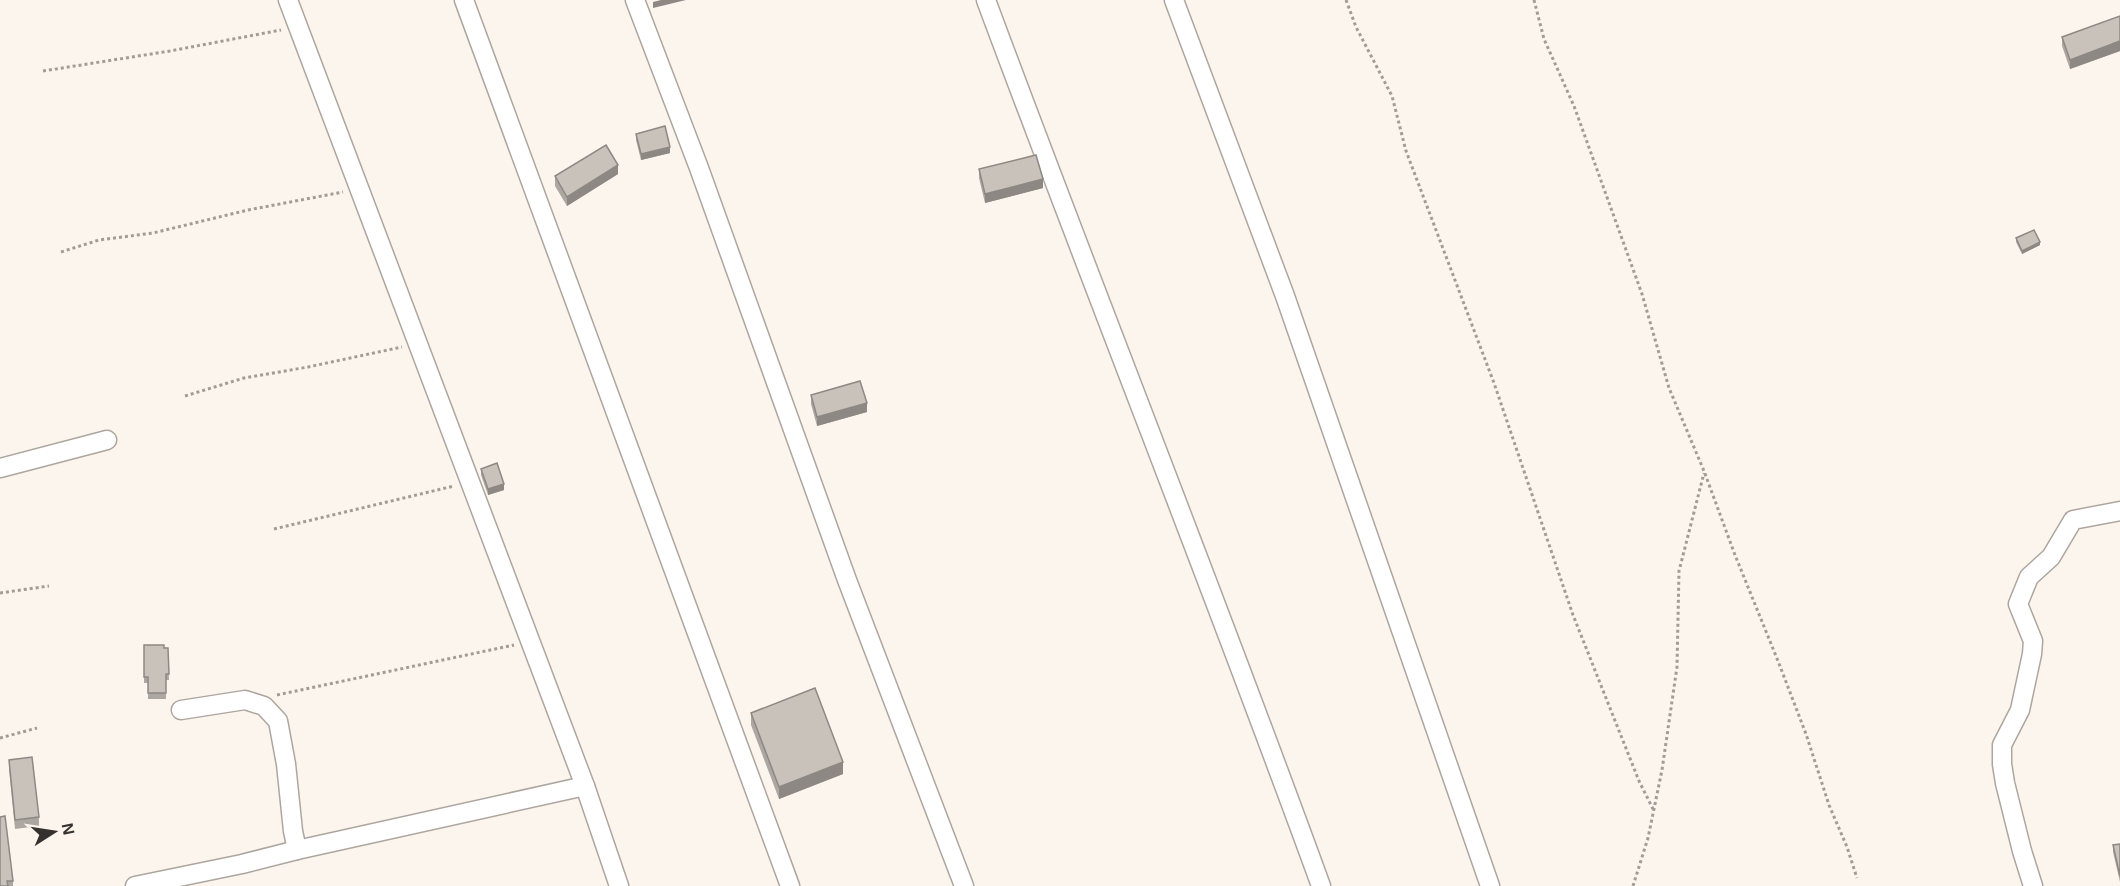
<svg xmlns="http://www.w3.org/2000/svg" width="2120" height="886" font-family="Arial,sans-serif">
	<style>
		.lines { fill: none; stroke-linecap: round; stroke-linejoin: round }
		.street-casing { stroke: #ada69f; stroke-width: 21 }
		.path { stroke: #a29c97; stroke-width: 3; stroke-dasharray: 3 3; stroke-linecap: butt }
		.street { stroke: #fff; stroke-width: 18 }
		.wall { fill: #ada7a1 }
		.shaded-wall { fill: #8d8883 }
		.building { fill: #c9c2bb; stroke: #8d8883; stroke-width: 1.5 }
	</style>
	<rect width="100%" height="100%" fill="#fcf5ed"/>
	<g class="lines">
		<g class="street-casing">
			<g id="street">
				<path d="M288,0L585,786L619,886"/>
				<path d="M464,0L790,886"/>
				<path d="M635,0L699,168L847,580L964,886"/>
				<path d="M986,0C1096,296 1213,589 1321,886"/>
				<path d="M1174,0L1285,296L1490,886"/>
				<path d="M0,468L107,440"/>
				<path d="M297,850L585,786"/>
				<path d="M135,886L242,864L297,850L293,831L286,764L278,721L264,706L245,700L181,710"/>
				<path d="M2033,886L2022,851L2005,783L2002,764V745L2020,710L2032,654L2033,641L2018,604L2029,577L2051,557L2073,520L2120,511"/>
			</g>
		</g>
		<g class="path">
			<path d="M1346,0L1356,27L1392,96L1406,151L1494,383L1573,615L1639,781L1654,811"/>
			<path d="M1534,0L1544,39L1574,106L1642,294L1669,388L1704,471L1735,555L1778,661L1806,734L1829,805L1847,847L1857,878"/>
			<path d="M43,71L170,51L281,30"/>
			<path d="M61,252L99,240L153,233L248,210L343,192"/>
			<path d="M185,396L244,378L308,367L402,347"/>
			<path d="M274,529L454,486"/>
			<path d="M0,593L49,586"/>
			<path d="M277,695L514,645"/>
			<path d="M0,738L37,728"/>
			<path d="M1633,886L1648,838L1662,770L1677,667L1679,571L1704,473"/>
		</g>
		<use href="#street" class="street"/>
	</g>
	<g class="wall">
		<path d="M2120,16V51L2070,69L2062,46V37Z"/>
		<path d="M636,134L670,153L641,160L636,140Z"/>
		<path d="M979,169L1043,188L985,203L979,178Z"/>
		<path d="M618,174L567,206L555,186V176Z"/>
		<path d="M2016,238L2040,245L2022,254L2016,242Z"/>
		<path d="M811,395L867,412L817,426L811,404Z"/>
		<path d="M481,469L504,490L488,495L481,475Z"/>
		<path d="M144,645L168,648L169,680H166V699H148V683H144Z"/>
		<path d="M751,713L843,774L779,799L751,725Z"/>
		<path d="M9,760L39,817V826L15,829L9,769Z"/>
		<path d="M0,817L13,881V886H0Z"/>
		<path d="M2120,844V882L2113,852V845Z"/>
	</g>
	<g class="shaded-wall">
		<path d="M661,0H686L653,8V2Z"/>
		<path d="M2120,41V51L2070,69V60Z"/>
		<path d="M670,147V153L641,160V154Z"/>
		<path d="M618,165V174L567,206V197Z"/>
		<path d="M1043,179V188L985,203V194Z"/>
		<path d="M2040,242V245L2022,254V251Z"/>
		<path d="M867,403V412L817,426V417Z"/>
		<path d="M504,484V490L488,495V489Z"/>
		<path d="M843,762V774L779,799V787Z"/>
	</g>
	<g class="building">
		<path d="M2120,16V41L2070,60L2062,37Z"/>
		<path d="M665,126L670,147L641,154L636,134Z"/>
		<path d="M606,145L618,165L567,197L555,176Z"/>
		<path d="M1036,155L1043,179L985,194L979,169Z"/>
		<path d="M2034,230L2040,242L2022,251L2016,238Z"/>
		<path d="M860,381L867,403L817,417L811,395Z"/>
		<path d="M497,463L504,484L488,489L481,469Z"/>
		<path d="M144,645H164V648H168L169,674H166V693H148V677H144Z"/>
		<path d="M815,688L843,762L779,787L751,713Z"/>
		<path d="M32,757L39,817L15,820L9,760Z"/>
		<path d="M5,816L13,881H7L8,886H0V817Z"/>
		<path d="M2120,844V876L2113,845Z"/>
	</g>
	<g transform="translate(54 832) rotate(78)" stroke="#fcf5ed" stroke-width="4.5" paint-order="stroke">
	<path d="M0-4.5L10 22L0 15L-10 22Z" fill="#34312e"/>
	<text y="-9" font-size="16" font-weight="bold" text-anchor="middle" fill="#34312e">N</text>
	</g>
</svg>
